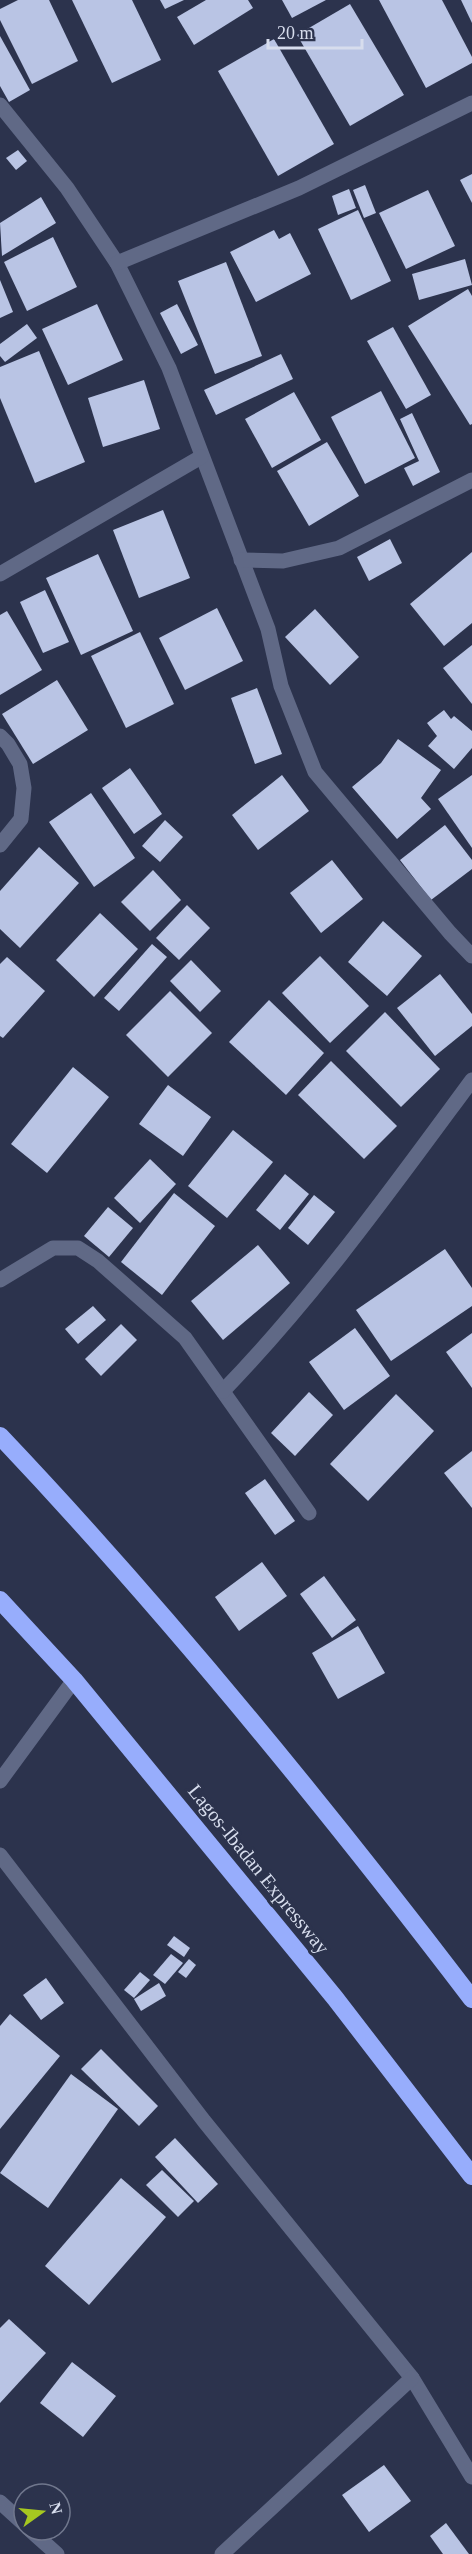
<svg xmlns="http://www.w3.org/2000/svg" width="472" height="2554" font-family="Georgia,serif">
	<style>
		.building { fill: #b9c4e4 }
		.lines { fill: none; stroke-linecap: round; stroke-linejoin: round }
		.minor { stroke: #606986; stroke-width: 15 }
		.highway { stroke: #97adfc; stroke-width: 18 }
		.labels { text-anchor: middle; stroke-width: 6; stroke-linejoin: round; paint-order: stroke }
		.street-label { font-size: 20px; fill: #d7dded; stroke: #2c334d }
	</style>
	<rect width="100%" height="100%" fill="#2c334d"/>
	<g class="building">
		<path d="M18,0H49L78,61L32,84L0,20V9Z"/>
		<path d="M72,0H132L161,60L112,83Z"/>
		<path d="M160,0H184L165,9Z"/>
		<path d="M206,0H248L253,8L194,45L177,17Z"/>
		<path d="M282,0H326L292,18Z"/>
		<path d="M379,0H442L472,57V63L426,88Z"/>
		<path d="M461,0H472V23Z"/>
		<path d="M350,4L404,95L350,126L297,35Z"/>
		<path d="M0,36L30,90L9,102L0,86Z"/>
		<path d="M274,39L334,144L278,176L218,71Z"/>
		<path d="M18,150L27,161L16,170L6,158Z"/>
		<path d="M472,174V203L460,180Z"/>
		<path d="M365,185L376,213L364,218L353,190Z"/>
		<path d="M349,189L356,208L338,215L332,196Z"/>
		<path d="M428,190L455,246L406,269L379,213Z"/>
		<path d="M41,197L56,223L2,256L0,223Z"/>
		<path d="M358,210L391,281L351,300L318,229Z"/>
		<path d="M274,230L279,239L290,233L311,274L256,302L230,252Z"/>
		<path d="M53,237L77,287L27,311L4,262Z"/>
		<path d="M465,259L472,285L419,300L412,274Z"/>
		<path d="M226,262L262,356L215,374L178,281Z"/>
		<path d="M0,280L13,312L0,318Z"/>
		<path d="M468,289L472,296V424L470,425L408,326Z"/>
		<path d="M97,304L123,360L68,385L42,329Z"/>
		<path d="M177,304L198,345L181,354L160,313Z"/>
		<path d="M27,324L37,338L5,362L0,356V344Z"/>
		<path d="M393,327L431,395L406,409L367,341Z"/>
		<path d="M39,351L85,462L35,483L0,398V367Z"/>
		<path d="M281,354L293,379L216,415L204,390Z"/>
		<path d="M144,380L160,429L103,447L88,398Z"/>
		<path d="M381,391L415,458L365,484L331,417Z"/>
		<path d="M294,392L321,440L272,468L245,419Z"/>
		<path d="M412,413L440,472L413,486L404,468L419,461L400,419Z"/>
		<path d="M327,442L359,496L309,526L277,471Z"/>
		<path d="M163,510L190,578L139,598L113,530Z"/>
		<path d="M390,539L402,563L369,581L357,557Z"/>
		<path d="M472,552V623L444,646L410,604Z"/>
		<path d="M98,554L133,631L81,655L46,578Z"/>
		<path d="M45,590L69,642L43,653L20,602Z"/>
		<path d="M217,608L243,661L185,690L159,638Z"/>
		<path d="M315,609L359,657L330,685L285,637Z"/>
		<path d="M7,611L42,670L0,695V615Z"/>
		<path d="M140,632L174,704L126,728L91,656Z"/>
		<path d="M472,645V704L443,668Z"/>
		<path d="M57,680L88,730L33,764L2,714Z"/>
		<path d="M257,688L282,754L255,764L231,698Z"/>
		<path d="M444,710L451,719L454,716L472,731V748L454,769L428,746L437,736L427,723Z"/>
		<path d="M398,739L441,770L421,798L431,809L397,839L352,787L381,763Z"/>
		<path d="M130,768L162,814L134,834L102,788Z"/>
		<path d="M282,775L309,811L258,850L232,815Z"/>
		<path d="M472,775V848L438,799Z"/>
		<path d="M91,793L135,858L94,887L49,822Z"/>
		<path d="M165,820L183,837L160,862L142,846Z"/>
		<path d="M445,825L472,860V869L431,900L400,860Z"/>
		<path d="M39,847L79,883L20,948L0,929V891Z"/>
		<path d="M332,860L363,899L321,933L290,893Z"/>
		<path d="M153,870L181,900L150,931L121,902Z"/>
		<path d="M187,905L210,928L179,960L156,938Z"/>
		<path d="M100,913L138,949L94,997L56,960Z"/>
		<path d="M383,921L422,956L387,996L348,962Z"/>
		<path d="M152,944L167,957L119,1011L104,998Z"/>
		<path d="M320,956L369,1006L330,1043L282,993Z"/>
		<path d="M7,957L45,991L3,1038L0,1036V964Z"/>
		<path d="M191,960L221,991L200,1012L170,981Z"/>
		<path d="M440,974L472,1014V1026L435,1056L397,1008Z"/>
		<path d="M170,991L212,1033L168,1077L126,1035Z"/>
		<path d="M269,1000L324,1053L286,1095L229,1042Z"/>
		<path d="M385,1012L440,1069L401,1107L346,1051Z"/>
		<path d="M331,1061L397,1126L364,1159L298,1095Z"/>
		<path d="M73,1067L109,1097L47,1173L11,1144Z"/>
		<path d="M168,1085L211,1117L183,1156L139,1124Z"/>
		<path d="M233,1130L273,1162L227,1218L188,1186Z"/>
		<path d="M150,1159L176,1184L140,1223L114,1198Z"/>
		<path d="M285,1174L309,1194L280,1230L256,1210Z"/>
		<path d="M174,1193L215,1226L162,1295L121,1262Z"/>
		<path d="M314,1195L335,1212L308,1245L288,1228Z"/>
		<path d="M108,1207L133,1228L109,1257L84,1236Z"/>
		<path d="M258,1245L290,1283L223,1340L191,1301Z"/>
		<path d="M445,1249L472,1288V1306L391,1361L356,1310Z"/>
		<path d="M93,1306L106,1320L78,1344L65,1329Z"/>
		<path d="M121,1324L137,1340L101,1376L85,1359Z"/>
		<path d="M355,1328L390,1376L344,1410L309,1362Z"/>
		<path d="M472,1333V1388L446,1352Z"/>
		<path d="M309,1392L333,1415L295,1456L271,1433Z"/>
		<path d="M396,1394L434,1431L368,1501L330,1464Z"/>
		<path d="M472,1451V1508L444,1473Z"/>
		<path d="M265,1479L295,1521L275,1535L245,1493Z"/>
		<path d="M262,1562L287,1596L239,1631L215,1597Z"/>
		<path d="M324,1576L356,1620L332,1638L300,1594Z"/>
		<path d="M358,1626L385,1673L338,1699L312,1653Z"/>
		<path d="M174,1936L190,1948L184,1957L167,1945Z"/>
		<path d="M171,1954L183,1963L165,1984L153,1975Z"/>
		<path d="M189,1959L196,1965L186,1978L178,1972Z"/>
		<path d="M140,1972L150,1980L134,1998L124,1990Z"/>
		<path d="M46,1978L64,2003L41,2020L23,1995Z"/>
		<path d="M159,1983L166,1996L141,2011L134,1999Z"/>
		<path d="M10,2014L60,2056L0,2129V2026Z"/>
		<path d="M101,2049L158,2106L139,2126L81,2069Z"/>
		<path d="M71,2074L118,2109L48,2208L0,2173Z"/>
		<path d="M175,2138L218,2184L198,2203L155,2157Z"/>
		<path d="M162,2170L194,2201L178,2217L146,2185Z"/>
		<path d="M121,2178L166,2217L89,2305L45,2266Z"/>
		<path d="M9,2319L46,2353L0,2403V2328Z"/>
		<path d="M72,2362L116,2396L83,2437L40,2403Z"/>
		<path d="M384,2465L411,2501L369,2532L342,2495Z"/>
		<path d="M446,2523L469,2554H443L430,2536Z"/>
	</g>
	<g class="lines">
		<g class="minor">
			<path d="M0,105L67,188L117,263L169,368L268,629L281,686L315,772L450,933L472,956"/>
			<path d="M117,263L299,188L472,103"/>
			<path d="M241,560L283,561L339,548L472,480"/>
			<path d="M0,574L201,457"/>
			<path d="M0,736L8,744L20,764L24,788L21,819L0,845"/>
			<path d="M0,1280L53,1248H78L98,1261L185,1338L309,1513"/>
			<path d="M223,1391C315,1296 393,1187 472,1080"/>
			<path d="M0,1781L74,1680"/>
			<path d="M0,1855L204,2121L412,2378L472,2477"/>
			<path d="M0,2502L24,2524"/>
			<path d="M30,2530L57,2554"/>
			<path d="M222,2554L412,2378"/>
		</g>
		<g class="highway">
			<path d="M0,1436C168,1613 324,1805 472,1999"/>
			<path d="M0,1600L74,1680L335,1998L472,2176"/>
		</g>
	</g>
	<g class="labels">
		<g class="street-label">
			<text transform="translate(259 1869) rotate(51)" y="7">Lagos-Ibadan Expressway</text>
		</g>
	</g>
	<g transform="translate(42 2512) rotate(75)"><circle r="28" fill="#2c334d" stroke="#70778d" stroke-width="1.5"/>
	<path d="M0-4.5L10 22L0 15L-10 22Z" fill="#a6c820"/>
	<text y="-9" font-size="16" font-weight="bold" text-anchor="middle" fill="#d7dded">N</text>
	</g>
	<path d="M268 39v9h94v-9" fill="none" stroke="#d7dded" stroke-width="3"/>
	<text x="277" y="39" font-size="18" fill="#d7dded" stroke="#2c334d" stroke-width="4.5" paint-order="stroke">20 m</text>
</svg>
